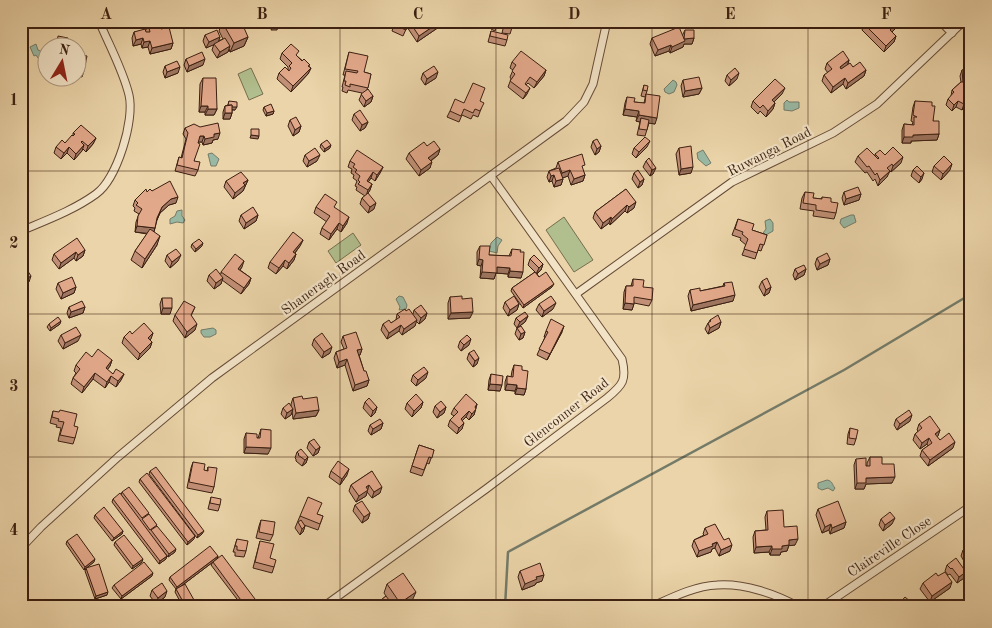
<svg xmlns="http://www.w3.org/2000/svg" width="992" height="628" font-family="'Old Standard TT',serif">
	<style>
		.green { fill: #b1be8d; stroke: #766e4f }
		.water { fill: #99b9a4; stroke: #737b69 }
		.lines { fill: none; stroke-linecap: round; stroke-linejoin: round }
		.stream { stroke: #737b69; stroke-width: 2.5 }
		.minor-casing { stroke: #674c37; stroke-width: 9 }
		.minor { stroke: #f2e3c7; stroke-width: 7 }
		.wall { fill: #c29077; stroke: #3b1f11 }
		.shaded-wall { fill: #9e7661; stroke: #3b1f11 }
		.building { fill: #e2a88a; stroke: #3b1f11 }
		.grid { fill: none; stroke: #3b1f11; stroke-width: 1; stroke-opacity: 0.55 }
		.labels { text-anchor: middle; stroke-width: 4.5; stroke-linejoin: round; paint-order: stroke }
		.street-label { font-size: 14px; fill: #3b1f11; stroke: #f2e3c7 }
		.neatline { fill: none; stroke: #3b1f11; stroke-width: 2 }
		.grid-label { font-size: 16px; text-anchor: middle; font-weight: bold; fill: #3b1f11 }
	</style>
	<rect width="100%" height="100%" fill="#ebd4a9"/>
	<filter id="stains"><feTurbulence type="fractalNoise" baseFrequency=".004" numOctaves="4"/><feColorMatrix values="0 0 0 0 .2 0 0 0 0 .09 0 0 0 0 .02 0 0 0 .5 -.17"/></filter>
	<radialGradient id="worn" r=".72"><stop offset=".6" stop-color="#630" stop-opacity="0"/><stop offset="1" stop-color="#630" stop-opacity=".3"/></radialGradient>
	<g class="green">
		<path d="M251,68L263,94L249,100L238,74Z"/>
		<path d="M564,217L593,260L574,272L546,230Z"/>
		<path d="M353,233L361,245L336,263L328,251Z"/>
	</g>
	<g class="water">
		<path d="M36,44L38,50L43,52L42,57L38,58L36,55L34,56L30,47Z"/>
		<path d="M673,80L676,82L677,85L674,92L669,94L665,92L664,89Z"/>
		<path d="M787,100L789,102H799V108L792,111L784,110V103Z"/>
		<path d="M703,150L711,163L706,166L698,159L697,153Z"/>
		<path d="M212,153L219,159L216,166H211L208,154Z"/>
		<path d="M182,210V216L185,220L183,223L177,222L170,224V219L175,216L177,211Z"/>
		<path d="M851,215H854L856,222L844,228L840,223L841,219Z"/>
		<path d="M770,219L773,223V231L766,235L763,233L766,229L765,221Z"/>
		<path d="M497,237L502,240L498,246L497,253L489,251L491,243Z"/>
		<path d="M399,296L403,297L407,305L406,309L399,310L400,307L396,299Z"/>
		<path d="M213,328L216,330V334L210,337H204L201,333V330Z"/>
		<path d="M827,480C833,481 832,485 835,488L833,491L828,488L822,490L818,488V483Z"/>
	</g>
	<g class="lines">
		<path class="stream" d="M505,607L508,552L844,370L971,294"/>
		<g class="minor-casing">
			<g id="minor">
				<path d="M940,21L952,33"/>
				<path d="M21,231C47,220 74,210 96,194C117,179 135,120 129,95C123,70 109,45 99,21"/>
				<path d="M576,294L732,182L833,133L877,104L964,21"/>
				<path d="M21,548L41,527L118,457L212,378L566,121L584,102L593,84L607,21"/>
				<path d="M323,607L486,489L607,398C623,385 627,380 622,359L491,176"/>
				<path d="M651,607C671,598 694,586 717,585C744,583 776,594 799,607"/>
				<path d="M822,607L971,506"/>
			</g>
		</g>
		<use href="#minor" class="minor"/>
	</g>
	<g class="wall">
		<path d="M395,21H441L439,27L417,42L407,27L403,36L392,31Z"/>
		<path d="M494,21H499L495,31L491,29Z"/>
		<path d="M505,21H514L510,34L502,33Z"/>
		<path d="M540,21H548L546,25Z"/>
		<path d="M793,21H801L798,25Z"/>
		<path d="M222,22L248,37L244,46L230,52L229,49L228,52L217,58L212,50L214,44L206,48L203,41L205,35L220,37L218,41L223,39L219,31Z"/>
		<path d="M898,22L896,28L892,32L896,36L894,42L884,52L862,30L864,24Z"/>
		<path d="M148,24L161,29L173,43L171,49L150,54L148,47L142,48L141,44L133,46L132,38L134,32L146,30Z"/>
		<path d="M685,30L694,38L692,44H684L683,47L670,53L669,51L655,56L650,44L652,38L682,36Z"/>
		<path d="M491,31L507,40L505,46L488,42Z"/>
		<path d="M349,52L364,72L371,74L367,90L373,96L371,102L364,107L359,100L362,93L348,90L347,93L342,91L343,87H342L345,75H343Z"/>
		<path d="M282,53L297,56L311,68L308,74L291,92L277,79L279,73L288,70V67L280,59Z"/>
		<path d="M78,54L84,71L82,77L78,76Z"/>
		<path d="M186,59L203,65L187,72L184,65Z"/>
		<path d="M849,60L848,64L853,67L866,70L864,76L846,89L843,84L831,93L822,81L824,75L828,73L825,69L827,63Z"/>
		<path d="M512,62L546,70L544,76L534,88L528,83L526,85L527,94L523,99L508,87L511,79L510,77L513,70L510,68Z"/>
		<path d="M165,66L178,73L165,78L163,72Z"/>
		<path d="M971,69V106L968,103L962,110L956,107L952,111L946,105L948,99L951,96L952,90L961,82L960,76L962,70Z"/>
		<path d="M423,73L436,78L425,85L421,79Z"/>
		<path d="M727,75L737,79L729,86L725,81Z"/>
		<path d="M203,78L217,109L214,115H205V112H199L200,84Z"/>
		<path d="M683,80L702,88L699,94L683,97L681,86Z"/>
		<path d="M644,85L647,91L645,97L641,96Z"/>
		<path d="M646,94L655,124L649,123L645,136L637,135L640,122L636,121L637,117L623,115L625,103L627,97L634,102L644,103Z"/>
		<path d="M782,94L774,102L775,103L773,109L766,117L760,111L758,114L751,107L753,101Z"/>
		<path d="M229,101L235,110H232V113L230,119H223V112L225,106L228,105Z"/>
		<path d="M480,101L481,109L478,117L473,115L471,119L462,115L459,122L447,117L450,111L464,103Z"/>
		<path d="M915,101L932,106L933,121L939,134L937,140L911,141V143H902V130L904,124L912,125L913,122L911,121L913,107Z"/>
		<path d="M264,107L274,111L273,114L266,116L263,110Z"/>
		<path d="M354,114L368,122L365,128L360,131L352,120Z"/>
		<path d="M290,120L301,126L299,132L293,136L288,126Z"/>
		<path d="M185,128L218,139L213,140L212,143L203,145L202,142H198L194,161L198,170L195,176L175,171L179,157L181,158L186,139L183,134Z"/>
		<path d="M73,133L96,138L93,144L86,152L83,149L74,160L67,153L61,159L54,153L56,147L65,143L73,135Z"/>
		<path d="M593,141L601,146L599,152L595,155L591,147Z"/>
		<path d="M321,144L330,148L324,152L320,147Z"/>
		<path d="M427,146L440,149L438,155L431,161L430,168L419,176L406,159L409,153Z"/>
		<path d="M647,147L636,158L632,154L634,148Z"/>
		<path d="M679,148L691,173L679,175L676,154Z"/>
		<path d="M875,154L885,155L901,163L891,172L889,170L887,177L878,186L875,179L873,181L867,172L865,173L855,162L858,156H875Z"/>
		<path d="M305,155L317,161L307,167L303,161Z"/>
		<path d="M649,158L653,174L650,176L643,167L646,161Z"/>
		<path d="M350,161L383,167L380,173L375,181L371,178L368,182L372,184L370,190L367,195L374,209L368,213L360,204L362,198L365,196L356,190L357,187L355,186L357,181L353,178L354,175L351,173L352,169L348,167Z"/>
		<path d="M558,162L583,171L585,175L583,181L571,185L568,176L562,178L563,179L561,185L554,187L552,181L549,182L547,177L549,171L556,168Z"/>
		<path d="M917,166L922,179L919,183L911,176L913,170Z"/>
		<path d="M934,166L950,170L941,180L932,172Z"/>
		<path d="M634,173L644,179L642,185L638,188L632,179Z"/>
		<path d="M248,180L243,191L233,199L224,187L226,181Z"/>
		<path d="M626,189L634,208L627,213L625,211L610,225L609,223L601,229L593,218L595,212Z"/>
		<path d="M152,191L176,203L169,205L160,213L157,220L154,232L157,245L142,268L131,260L135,251L147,234L135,232L136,222L139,214L134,211L135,208L133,206L135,200L147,192Z"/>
		<path d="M805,192L813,198L822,199V197L831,202L836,213L834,219L813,216L814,211L800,209L802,198Z"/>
		<path d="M844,192L861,194L859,200L844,205L842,198Z"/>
		<path d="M316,207L335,208L347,223L341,232L337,229L329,240L320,234L322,228L327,222L314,213Z"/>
		<path d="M241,215H258L256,221L244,229L239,221Z"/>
		<path d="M738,219L752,230L767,235L761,251L758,250L755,259L742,255L746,245L740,240L741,238L732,235Z"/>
		<path d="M303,240L300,246L295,253L296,254L294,260L287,269L283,266L276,274L268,268L270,262Z"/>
		<path d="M192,244L202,246L195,252L191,247Z"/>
		<path d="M480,246L489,255L509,256L512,249L521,278L508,277V274L496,273L494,279L480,278L481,266L477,265V252Z"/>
		<path d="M85,250L83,256L76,261L74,258L59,269L52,260L54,254Z"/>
		<path d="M167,255L178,261L170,268L165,261Z"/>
		<path d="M817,258L830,259L828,265L817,270L815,264Z"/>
		<path d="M530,259L543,264L541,270L537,274L539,277L552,287L523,308L511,291L512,288L535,272L528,265Z"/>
		<path d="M242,267L240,270L251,278L249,284L241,294L222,280L221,284L214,289L207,281L209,275L221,274V272Z"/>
		<path d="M795,269H806L804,275L795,280L793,275Z"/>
		<path d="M633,279L643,287L652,300L649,306L634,303L632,310L623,309L624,292L626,286H631Z"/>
		<path d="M762,281L771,287L769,293L764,296L759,287Z"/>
		<path d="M58,283L76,287L74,293L61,299L56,289Z"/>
		<path d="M724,283L733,301L691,311L688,296L690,290L700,291L723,286Z"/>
		<path d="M450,297L462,299L470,318L448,319V303Z"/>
		<path d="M162,298L170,314H161L160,304Z"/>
		<path d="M505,302L519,304L517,310L508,316L503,308Z"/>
		<path d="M539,304L553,309L542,317L536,310Z"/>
		<path d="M69,307H85L83,313L69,318L67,313Z"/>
		<path d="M195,307L191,316L195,330L185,338L173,321L175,315Z"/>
		<path d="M414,310L427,313L425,319L419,324L416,321L415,326L402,335L399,331L387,339L381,330L383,324L391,323L396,320L397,314L406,311L413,314Z"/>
		<path d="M528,316L525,322L517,328L514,324L516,318Z"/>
		<path d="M710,320L721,322L719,328L708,334L705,329L708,323L709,322Z"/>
		<path d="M49,324H60L50,331L47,327Z"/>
		<path d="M517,328L525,332L523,338L519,340L515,334Z"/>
		<path d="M546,331L562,332L547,360L537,355L545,337H544Z"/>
		<path d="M153,333L150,340L152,342L150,348L138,360L122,343L124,337L132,334Z"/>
		<path d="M61,335L78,341L63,349L58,341Z"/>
		<path d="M343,336L362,349L360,355H359L364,371L369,380L367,386L353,391L345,365L337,368L334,358L336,352L344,349L341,342Z"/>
		<path d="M314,339L330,353L322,358L312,345Z"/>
		<path d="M460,341L469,345L461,351L458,347Z"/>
		<path d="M469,353L477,364L473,367L467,359Z"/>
		<path d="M112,360L110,366L107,370L113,374H124L121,380L116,387L109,382L105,388L93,379L82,393L71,384L73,378L76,373L74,371L76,365Z"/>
		<path d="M514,365L522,370L526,389L524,395L515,394V391L505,390V382L507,376L511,377L512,371Z"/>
		<path d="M491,374L500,391L488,390L489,380Z"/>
		<path d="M413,375L426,378L416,386L411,381Z"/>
		<path d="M293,398L303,399L319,410L316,416L293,419L292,411L291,415L285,419L281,414L283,408L291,406V404Z"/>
		<path d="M365,402L377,407L375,413L371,417L363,408Z"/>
		<path d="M423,402L421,408L412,417L405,409L407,403Z"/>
		<path d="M477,404L474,415L469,420L466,417L462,421V429L457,434L448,426L450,420L454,416L451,414L454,408Z"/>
		<path d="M435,406L446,407L444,413L437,418L433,412Z"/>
		<path d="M53,411L74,426L75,438L73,444L58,441L61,428L56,427L57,425L50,423Z"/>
		<path d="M896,419L910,421L897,430L894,425Z"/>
		<path d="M383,423L381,429L371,435L368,431L370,425Z"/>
		<path d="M919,424L940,430L937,437L940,440L953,448L928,466L920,456L922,450L928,446L927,444L920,449L913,440L915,434L918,431L917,430Z"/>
		<path d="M850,428L856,439L854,445L847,444L848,434Z"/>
		<path d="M261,429L268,454L244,453V439L246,433L258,438Z"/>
		<path d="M309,442L320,447L318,453L313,456L307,448Z"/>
		<path d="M419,445L434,450L429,464L427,463L422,476L410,472Z"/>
		<path d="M297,452L308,457L306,463L302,466L296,461V459L295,458Z"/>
		<path d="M870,457L882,464L892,483L866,484L864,489H855L854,465L856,459L866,466H867V463Z"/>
		<path d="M193,462L204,470L207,471L208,467L214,487L212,493L187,488L191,468Z"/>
		<path d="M150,471L202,534L197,538L149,474Z"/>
		<path d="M331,471L347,475L340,485L329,477Z"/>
		<path d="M372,471L380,493L372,498L367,492L366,496L356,502L349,491L351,485Z"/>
		<path d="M140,479L194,539L187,545L139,482Z"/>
		<path d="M122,492L148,515L157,525L156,526L175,552L168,557L157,543L166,559L159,564L112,502L113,499L121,495Z"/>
		<path d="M211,497L220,505L218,511L208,509Z"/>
		<path d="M355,505L370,513L368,519L362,523L353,511Z"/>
		<path d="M818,509L846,522L844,528L830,534L829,530L822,533L816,515Z"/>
		<path d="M767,511L784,527L795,545H789L787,551L781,552L780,555H770L769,552L754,553L753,537L755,531L766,530L765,517Z"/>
		<path d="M317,514L323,516L318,530L304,525L305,526L303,532L300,535L295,528L300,516Z"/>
		<path d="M95,515L123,531L122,534L112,541L94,518Z"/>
		<path d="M881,519L892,524L883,531L879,525Z"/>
		<path d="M261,520L273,535L270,541L256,538L259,526Z"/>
		<path d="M705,528L730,551L719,556L715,548L712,549L711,552L697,557L692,546L694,540L704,535L703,534Z"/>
		<path d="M237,539L246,551L244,557L235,556V552H233Z"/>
		<path d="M67,541L94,562L87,567L107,595L95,599L85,571L86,568L84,570L66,544Z"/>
		<path d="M260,541L274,567L272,573L253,568Z"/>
		<path d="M115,542L142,562L132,569L114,545Z"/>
		<path d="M963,550L971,552L970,560L965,563L961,556Z"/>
		<path d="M218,556L217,559L261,607H243L211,565L213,562L180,587L198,607H183L175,592L176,589L169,580L170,577Z"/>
		<path d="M947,565L966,572L964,578L957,583L950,574L948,575L945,571Z"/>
		<path d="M520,571L542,581L536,583L535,585L522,590L518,577Z"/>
		<path d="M152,576L121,599L112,588L114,585Z"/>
		<path d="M938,576L950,588L930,602L920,589L923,583Z"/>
		<path d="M387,584L412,601L404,607H393L392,605L391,607H382L379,603L381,600L386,596L384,593Z"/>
		<path d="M152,590L165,597L156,604L150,596Z"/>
	</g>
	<g class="shaded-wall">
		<path d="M441,21L439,27L417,42L419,36Z"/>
		<path d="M898,22L896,28L888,36L890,30Z"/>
		<path d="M272,27H278L277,30H271Z"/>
		<path d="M896,36L894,42L884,52L886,46Z"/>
		<path d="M220,37L218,43L206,48L209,42Z"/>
		<path d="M248,37L244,46L230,52L234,43Z"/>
		<path d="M143,38L141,44L133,46L136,40Z"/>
		<path d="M694,38L692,44H684L683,47L670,53L672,47L684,39Z"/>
		<path d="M150,41L148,47L142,48L144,42Z"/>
		<path d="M173,43L171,49L150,54L152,48Z"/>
		<path d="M671,45L669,51L655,56L658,50Z"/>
		<path d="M230,46L228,52L217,58L220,52Z"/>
		<path d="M205,59L203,65L187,72L189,66Z"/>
		<path d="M849,60L847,66L838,73L840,67Z"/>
		<path d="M180,67L178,73L165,78L167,72Z"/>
		<path d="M311,68L308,74L291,92L293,86Z"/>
		<path d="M546,70L544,76L534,88L537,82Z"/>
		<path d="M866,70L864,76L846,89L848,83Z"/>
		<path d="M438,72L436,78L425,85L427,79Z"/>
		<path d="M739,73L737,79L729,86L731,80Z"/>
		<path d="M845,78L843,84L831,93L833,87Z"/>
		<path d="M530,88L527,94L523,99L526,93Z"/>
		<path d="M702,88L699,94L683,97L685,91Z"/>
		<path d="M785,88L782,94L770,106L772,100Z"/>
		<path d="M373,96L371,102L364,107L366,101Z"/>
		<path d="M970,97L968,103L962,110L964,104Z"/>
		<path d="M958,101L956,107L952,111L954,105Z"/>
		<path d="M775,103L773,109L766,117L768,111Z"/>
		<path d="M201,106H208L205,112H199Z"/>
		<path d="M228,106L237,107L235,110L227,109Z"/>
		<path d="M208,109H217L214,115H205Z"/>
		<path d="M625,109L639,111L637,117L623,115Z"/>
		<path d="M274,111L273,114L266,116L267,113Z"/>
		<path d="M225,113H232L230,119H223Z"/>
		<path d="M639,115L657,118L655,124L641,122V118L640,122L636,121Z"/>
		<path d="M368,122L365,128L360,131L362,125Z"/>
		<path d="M301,126L299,132L293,136L295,130Z"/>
		<path d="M220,133L218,139L213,140L212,143L203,145L205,139L214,134Z"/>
		<path d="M939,134L937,140L911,141V143H902L904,137L913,135Z"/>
		<path d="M251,135L259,136L258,139L250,138Z"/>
		<path d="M200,136H204L202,142H197Z"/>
		<path d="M96,138L93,144L86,152L88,146Z"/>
		<path d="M650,141L647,147L636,158L639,152Z"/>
		<path d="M84,145L82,151L74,160L76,154Z"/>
		<path d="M331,145L330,148L324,152L325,149Z"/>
		<path d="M601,146L599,152L595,155L597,149Z"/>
		<path d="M69,147L67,153L61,159L64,153Z"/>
		<path d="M440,149L438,155L426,164L428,158Z"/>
		<path d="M320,155L317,161L307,167L309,161Z"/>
		<path d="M903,157L901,163L891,172L893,166Z"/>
		<path d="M432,162L430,168L419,176L421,170Z"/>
		<path d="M952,164L950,170L941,180L943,174Z"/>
		<path d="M383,167L380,173L375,181L377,175Z"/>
		<path d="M693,167L691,173L679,175L681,169Z"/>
		<path d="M656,168L653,174L650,176L652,170Z"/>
		<path d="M570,170L568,176L560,179L562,173Z"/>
		<path d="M890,171L887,177L878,186L880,180Z"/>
		<path d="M373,172L371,178L365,187L367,181Z"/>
		<path d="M924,173L922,179L919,183L921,177Z"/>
		<path d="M554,175L552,181L549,182L551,176Z"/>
		<path d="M585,175L583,181L571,185L574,179Z"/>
		<path d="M563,179L561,185L554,187L556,181Z"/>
		<path d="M644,179L642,185L638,188L640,182Z"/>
		<path d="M248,180L243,191L233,199L235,193L243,183Z"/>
		<path d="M372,184L370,190L366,196L368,190Z"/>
		<path d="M861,194L859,200L844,205L846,199Z"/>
		<path d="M178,197L176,203L169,205L160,213L155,224L162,207L171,199Z"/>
		<path d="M636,202L634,208L627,213L629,207Z"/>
		<path d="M376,203L374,209L368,213L370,207Z"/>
		<path d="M627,205L625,211L610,225L612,219Z"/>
		<path d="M258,215L256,221L244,229L246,223Z"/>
		<path d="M349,217L347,223L341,232L343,226Z"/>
		<path d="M611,217L609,223L601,229L603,223Z"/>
		<path d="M339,223L337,229L329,240L331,234Z"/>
		<path d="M137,226L155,228L153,234L135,232Z"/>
		<path d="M160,236L157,245L142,268L145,259Z"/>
		<path d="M303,240L300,246L291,258L293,252Z"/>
		<path d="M203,243L202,246L195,252L196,249Z"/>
		<path d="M85,250L83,256L76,261L78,255Z"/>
		<path d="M76,252L74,258L59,269L61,263Z"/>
		<path d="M296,254L294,260L287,269L289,263Z"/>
		<path d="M181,255L178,261L170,268L172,262Z"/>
		<path d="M479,259L483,260L481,266L477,265Z"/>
		<path d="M830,259L828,265L817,270L820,264Z"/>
		<path d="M285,260L283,266L276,274L279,268Z"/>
		<path d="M244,261L242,267L236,275L238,269Z"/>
		<path d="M543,264L541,270L536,274L539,268Z"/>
		<path d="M497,267L510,268L508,274L496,273L494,279L480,278L482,272Z"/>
		<path d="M806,269L804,275L795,280L798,274Z"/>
		<path d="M510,271L523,272L521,278L508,277Z"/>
		<path d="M31,276L29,282L21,287V282Z"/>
		<path d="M223,278L221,284L214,289L216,283Z"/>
		<path d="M251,278L249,284L241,294L244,288Z"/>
		<path d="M554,284L552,287L523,308L524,305Z"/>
		<path d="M76,287L74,293L61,299L63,293Z"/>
		<path d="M771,287L769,293L764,296L766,290Z"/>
		<path d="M735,295L733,301L691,311L693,305Z"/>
		<path d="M556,303L553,309L542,317L544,311Z"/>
		<path d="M625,303L634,304L632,310L623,309Z"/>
		<path d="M519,304L517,310L508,316L510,310Z"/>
		<path d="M85,307L83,313L69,318L71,312Z"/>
		<path d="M163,308H172L170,314H161Z"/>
		<path d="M473,312L470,318L448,319L451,313Z"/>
		<path d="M427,313L425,319L419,324L421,318Z"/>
		<path d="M528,316L525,322L517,328L520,322Z"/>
		<path d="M417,320L415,326L402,335L404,329Z"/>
		<path d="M61,321L60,324L50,331L51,328Z"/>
		<path d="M721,322L719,328L708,334L710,328Z"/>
		<path d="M197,324L195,330L185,338L187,332Z"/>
		<path d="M401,325L399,331L387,339L389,333Z"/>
		<path d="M564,326L562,332L547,360Z"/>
		<path d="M525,332L523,338L519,340L521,334Z"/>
		<path d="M153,333L151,339L146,344L148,338Z"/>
		<path d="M81,335L78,341L63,349L65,343Z"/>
		<path d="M471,339L469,345L461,351L464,345Z"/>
		<path d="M152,342L150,348L138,360L140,354Z"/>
		<path d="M332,347L330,353L322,358L324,352Z"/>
		<path d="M362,349L360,355L355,356L357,350Z"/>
		<path d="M479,358L477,364L473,367L475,361Z"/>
		<path d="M347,359L345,365L337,368L339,362Z"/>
		<path d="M112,360L110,366L104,374L106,368Z"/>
		<path d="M428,372L426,378L416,386L418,380Z"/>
		<path d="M95,373L93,379L82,393L84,387Z"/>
		<path d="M124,374L121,380L116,387L118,381Z"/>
		<path d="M111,376L109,382L105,388L107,382Z"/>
		<path d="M369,380L367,386L353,391L355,385Z"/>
		<path d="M490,384L502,385L500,391L488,390Z"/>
		<path d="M507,384L517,385L515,391L505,390Z"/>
		<path d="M517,388L526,389L524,395L515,394Z"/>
		<path d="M423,402L421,408L412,417L414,411Z"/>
		<path d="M477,404L474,415L469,420L475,407Z"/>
		<path d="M377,407L375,413L371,417L373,411Z"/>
		<path d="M446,407L444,413L437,418L440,412Z"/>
		<path d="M293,409L291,415L285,419L287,413Z"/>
		<path d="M319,410L316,416L293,419L296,413Z"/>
		<path d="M469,411L466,417L458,425L461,419Z"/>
		<path d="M912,415L910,421L897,430L900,424Z"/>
		<path d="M383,423L381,429L371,435L373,429Z"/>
		<path d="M464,423L462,429L457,434L459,428Z"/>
		<path d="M940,430L938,436L933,440L935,434Z"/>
		<path d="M929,438L927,444L920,449L922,443Z"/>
		<path d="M955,442L953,448L928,466L930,460Z"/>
		<path d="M246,447L271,448L268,454L244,453Z"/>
		<path d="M320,447L318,453L313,456L316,450Z"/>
		<path d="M308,457L306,463L302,466L305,460Z"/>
		<path d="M349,469L347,475L340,485L342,479Z"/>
		<path d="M895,477L892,483L866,484L864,489H855L857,483L866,478Z"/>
		<path d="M369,485L366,496L356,502L359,496L366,487Z"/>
		<path d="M382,487L380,493L372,498L374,492Z"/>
		<path d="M370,513L368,519L362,523L364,517Z"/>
		<path d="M895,518L892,524L883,531L885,525Z"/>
		<path d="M846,522L844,528L830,534L832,528Z"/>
		<path d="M831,524L829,530L822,533L825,527Z"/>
		<path d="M305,526L303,532L300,535L302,529Z"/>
		<path d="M123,531L122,534L112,541L114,538Z"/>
		<path d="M204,531L202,534L197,538L198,535Z"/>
		<path d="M195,536L194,539L187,545L188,542Z"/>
		<path d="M798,539L795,545L787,546L789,540Z"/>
		<path d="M717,542L715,548L712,549L711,552L697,557L699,551Z"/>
		<path d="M732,545L730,551L719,556L721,550Z"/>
		<path d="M789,545L787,551L781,552L780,555H770L772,549L782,546Z"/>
		<path d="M772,546L769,552L754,553L756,547Z"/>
		<path d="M176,549L175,552L168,557L169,554Z"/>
		<path d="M971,555L970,560L965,563L968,557Z"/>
		<path d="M167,556L166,559L159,564L160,561Z"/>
		<path d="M218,556L217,559L176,590L177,587Z"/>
		<path d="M95,559L94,562L84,570L85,567Z"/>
		<path d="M143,559L142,562L132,569L133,566Z"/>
		<path d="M966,572L964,578L957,583L959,577Z"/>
		<path d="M153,573L152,576L121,599L122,596Z"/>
		<path d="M544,575L542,581L536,583L535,585L522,590L525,584L536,577Z"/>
		<path d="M952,582L950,588L930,602L932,596Z"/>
		<path d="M167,591L165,597L156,604L158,598Z"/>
		<path d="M108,592L107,595L95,599L96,596Z"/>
		<path d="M416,592L412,601L404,607H399L400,603Z"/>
	</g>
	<g class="building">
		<path d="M159,21L161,29L169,27L173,43L152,48L150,41L144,42L143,38L136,40L134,32L145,29L146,32H150L148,24Z"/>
		<path d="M241,21L248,37L234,43L222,22Z"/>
		<path d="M272,21H277L278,27H272Z"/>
		<path d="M395,21H407L409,22L406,30L394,25Z"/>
		<path d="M409,21H441L419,36Z"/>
		<path d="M494,21H499L496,28L492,26Z"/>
		<path d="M506,21H514L512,28L505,27Z"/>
		<path d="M866,21H897L898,22L890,30L896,36L886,46L864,24Z"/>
		<path d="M679,27L685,41L672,47L671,45L658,50L652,38Z"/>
		<path d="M217,30L220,37L209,42L205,35Z"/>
		<path d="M685,30H694V38L684,39Z"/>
		<path d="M491,31L508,35L507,40L490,36Z"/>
		<path d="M58,36L68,38L66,48H56Z"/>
		<path d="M225,38L230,46L220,52L214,44Z"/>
		<path d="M291,44L299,51L296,55L302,61L304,59L310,65L308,66L311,68L293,86L279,73L285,67L289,71L291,68L289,66L292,63L282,53Z"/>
		<path d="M521,51L546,70L537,82L530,77L525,84L530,88L526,93L510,81L515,74L512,71L516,65L512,62Z"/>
		<path d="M843,51L849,60L840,67L841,69L850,63L853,67L860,62L866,70L848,83L845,78L833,87L824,75L832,69L827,63Z"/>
		<path d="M202,52L205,59L189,66L186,59Z"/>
		<path d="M349,52L368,56L364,72L371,74L368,88L350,84V87L345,85L346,81H344L346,71L357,73L358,71L345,69Z"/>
		<path d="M78,54L87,56L84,71L78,70Z"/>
		<path d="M177,61L180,67L167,72L165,66Z"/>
		<path d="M434,66L438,72L427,79L423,73Z"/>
		<path d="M735,68L739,73L731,80L727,75Z"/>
		<path d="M971,69V97H970L964,104L958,101L954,105L948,99L954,92L952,90L961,82H963L962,70Z"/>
		<path d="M699,77L702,88L685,91L683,80Z"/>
		<path d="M203,78H216L217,109H208V106H201Z"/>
		<path d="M775,79L785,88L772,100L775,103L768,111L763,105L760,108L753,101Z"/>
		<path d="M473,83L485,88L480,101L484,103L480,111L475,109L473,113L464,109L461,116L450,111L455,99L464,103Z"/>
		<path d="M644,85L648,86L647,91L643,90Z"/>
		<path d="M368,89L373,96L366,101L361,94Z"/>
		<path d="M646,94L660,96L657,118L639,115V111L625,109L627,97L635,98L634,102L645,103Z"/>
		<path d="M229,101L237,102V107H232V105H228Z"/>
		<path d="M915,101L932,102V106H935L933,121H939V134L913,135V137H904V124L914,125V117H917L913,115Z"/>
		<path d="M271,104L274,111L267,113L264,107Z"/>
		<path d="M232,105V113H225V106Z"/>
		<path d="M360,110L368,122L362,125L354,114Z"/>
		<path d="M296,117L301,126L295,130L290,120Z"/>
		<path d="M641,118L649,120L647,130L639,129Z"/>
		<path d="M218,123L220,133L214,134V137L205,139L204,136H200L198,143L200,144L194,161L200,162L198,170L177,165L179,157L182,158L188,133L185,128L194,124L200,127Z"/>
		<path d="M81,125L96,138L88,146L82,141L81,142L84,145L76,154L69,147L64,153L56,147L62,140L65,143L72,135L73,136L75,134L73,133Z"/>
		<path d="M251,129H259V136L251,135Z"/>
		<path d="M645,137L650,141L639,152L634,148Z"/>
		<path d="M597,139L601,146L597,149L593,141Z"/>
		<path d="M327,140L331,145L325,149L321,144Z"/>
		<path d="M434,141L440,149L428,158L432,162L421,170L409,153L424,142L427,146Z"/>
		<path d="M691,146L693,167L681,169L679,148Z"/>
		<path d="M893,147L903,157L893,166L892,164L887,168L890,171L880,180L877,173L875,175L869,166L867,167L858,156L867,148L878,159L879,158L875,154L880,150L885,155Z"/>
		<path d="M315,148L320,155L309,161L305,155Z"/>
		<path d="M357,150L383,167L377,175L373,172L367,181L372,184L368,190L358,184L360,182L358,180L360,176L355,172L357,170L353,167L355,164L350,161Z"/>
		<path d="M582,154L585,165L582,166L585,175L574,179L570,170L562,173L558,162Z"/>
		<path d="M944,156L952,164L943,174L934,166Z"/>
		<path d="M649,158L656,168L652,170L646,161Z"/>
		<path d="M917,166L924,173L921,177L913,170Z"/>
		<path d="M559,168L563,179L556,181L554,175L551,176L549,171Z"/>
		<path d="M638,170L644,179L640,182L634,173Z"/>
		<path d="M241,172L248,180L243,183L245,185L235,193L226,181Z"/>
		<path d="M170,181L178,197L171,199L162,207L157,218L155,228L137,226L138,216L142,209L136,205L138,203L135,200L146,189L147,192L150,189L152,191Z"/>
		<path d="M858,187L861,194L846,199L844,192Z"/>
		<path d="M626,189L636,202L629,207L627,205L612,219L611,217L603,223L595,212Z"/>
		<path d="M805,192L814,193L813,198L822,199V197L831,198V202L838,203L836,213L816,210V205L803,203Z"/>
		<path d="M368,193L376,203L370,207L362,198Z"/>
		<path d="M325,194L337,202L334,207L349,217L343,226L339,223L331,234L322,228L330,216L316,207Z"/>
		<path d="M253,207L258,215L246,223L241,215Z"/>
		<path d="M738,219L754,224L752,230L767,235L764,245L760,244L757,253L744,249L748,239L742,234L743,232L735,229Z"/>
		<path d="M150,229L160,236L145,259L135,251Z"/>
		<path d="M293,232L303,240L293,252L296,254L289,263L285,260L279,268L270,262Z"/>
		<path d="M77,238L85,250L78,255L76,252L61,263L54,254Z"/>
		<path d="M199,239L203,243L196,249L192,244Z"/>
		<path d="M480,246H490L489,255L511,256L512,249L521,250L520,252H524L523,272L510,271V268L497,267V273L482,272L483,260L479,259Z"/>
		<path d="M176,249L181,255L172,262L167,255Z"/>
		<path d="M827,253L830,259L820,264L817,258Z"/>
		<path d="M235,254L244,261L238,269L251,278L244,288L221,272Z"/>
		<path d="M534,255L543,264L539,268L530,259Z"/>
		<path d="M24,265L31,276L21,282V267Z"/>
		<path d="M804,265L806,269L798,274L795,269Z"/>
		<path d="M216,269L223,278L216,283L209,275Z"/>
		<path d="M535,272L539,277L546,272L554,284L524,305L512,288Z"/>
		<path d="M72,277L76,287L63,293L58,283Z"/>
		<path d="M767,278L771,287L766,290L762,281Z"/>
		<path d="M633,279L644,280L643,287L653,288L652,300L634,297V304L625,303L626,286H633Z"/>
		<path d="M732,282L735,295L693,305L690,290L700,288V291L725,286L724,283Z"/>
		<path d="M462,296V299L472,298L473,312L451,313L450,297Z"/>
		<path d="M514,296L519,304L510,310L505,302Z"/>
		<path d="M551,296L556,303L544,311L539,304Z"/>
		<path d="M162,298H172V308H163Z"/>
		<path d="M82,301L85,307L71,312L69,307Z"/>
		<path d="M184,301L195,307L191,315L197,324L187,332L175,315Z"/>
		<path d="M421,305L427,313L421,318L414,310Z"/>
		<path d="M405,309L406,311L409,309L417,320L404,329L401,325L389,333L383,324L389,320L391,323L400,317L397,314Z"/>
		<path d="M525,312L528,316L520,322L516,318Z"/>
		<path d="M718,315L721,322L710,328L708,323L711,321L710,320Z"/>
		<path d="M58,317L61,321L51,328L49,324Z"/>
		<path d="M551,319L564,326L550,354L539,349L548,332L546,331Z"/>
		<path d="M144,323L153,333L148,338L152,342L140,354L124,337L130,331L132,334Z"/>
		<path d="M521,326L525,332L521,334L517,328Z"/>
		<path d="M76,327L81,335L65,343L61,335Z"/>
		<path d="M356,332L362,349L357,350L364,371H366L369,380L355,385L347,359L339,362L336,352L347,348L343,336Z"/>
		<path d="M322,333L332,347L324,352L314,339Z"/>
		<path d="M467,335L471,339L464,345L460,341Z"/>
		<path d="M98,349L112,360L106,368L113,374L116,369L124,374L118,381L111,376L107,382L95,373L84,387L73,378L80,369L76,365L86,352L92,357Z"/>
		<path d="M474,350L479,358L475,361L469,353Z"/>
		<path d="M514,365L522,366V370L528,371L526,389L517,388V385L507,384V376L513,377Z"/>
		<path d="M424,367L428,372L418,380L413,375Z"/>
		<path d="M491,374L503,376L502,385L490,384Z"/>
		<path d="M416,394L423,402L414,411L407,403Z"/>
		<path d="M466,394L477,404L475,407L476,409L472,414L469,411L461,419L464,423L459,428L450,420L458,412L454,408Z"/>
		<path d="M302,396L303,399L317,397L319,410L296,413L293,398Z"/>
		<path d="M369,398L377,407L373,411L365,402Z"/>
		<path d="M441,401L446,407L440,412L435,406Z"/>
		<path d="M289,403L293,409L287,413L283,408Z"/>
		<path d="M60,410L77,414L74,426L78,427L75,438L60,435L64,422L58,421L59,419L52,417L53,411L59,412Z"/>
		<path d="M909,410L912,415L900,424L896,419Z"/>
		<path d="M930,416L940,430L935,434L940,440L949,433L955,442L930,460L922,450L932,443L929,438L922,443L915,434L922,428L919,424Z"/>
		<path d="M380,419L383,423L373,429L370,425Z"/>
		<path d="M850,428L858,430L856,439L849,438Z"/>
		<path d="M261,429L271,430V448L246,447V433L257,434V438H260Z"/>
		<path d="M314,439L320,447L316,450L309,442Z"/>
		<path d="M419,445L434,450L432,458L429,457L424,470L412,466Z"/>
		<path d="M301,449L308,457L305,460L298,455L299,454L297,452Z"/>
		<path d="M870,457H882V464H894L895,477L866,478V483H857L856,459L866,458V466H870Z"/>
		<path d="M338,461L349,469L342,479L331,471Z"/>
		<path d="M193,462L205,464L204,470L208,471V467L217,468L214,487L189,482Z"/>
		<path d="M156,467L204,531L198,535L150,471Z"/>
		<path d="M372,471L382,487L374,492L369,485L366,487L368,490L359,496L351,485Z"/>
		<path d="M147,473L195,536L188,542L140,479Z"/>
		<path d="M129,487L149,513L142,518L122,492Z"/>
		<path d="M120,493L167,556L160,561L113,499Z"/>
		<path d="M211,497L221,499L220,505L210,503Z"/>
		<path d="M308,497L322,503L317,514L323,516L320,524L300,516Z"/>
		<path d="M362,501L370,513L364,517L355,505Z"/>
		<path d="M838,501L846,522L832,528L831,524L825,527L818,509Z"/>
		<path d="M104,507L123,531L114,538L95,515Z"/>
		<path d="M783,510L784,527L797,526L798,539L789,540V545L782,546V549H772V546L756,547L755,531L768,530L767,511Z"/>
		<path d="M890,512L895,518L885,525L881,519Z"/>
		<path d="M149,514L157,525L150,530L142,519Z"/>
		<path d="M261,520L275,522L273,535L259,532Z"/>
		<path d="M301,520L305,526L302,529L298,522Z"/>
		<path d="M715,524L724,540L729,538L732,545L721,550L717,542L712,544L713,546L699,551L694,540L708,534L705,528Z"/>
		<path d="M157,526L176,549L169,554L151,530Z"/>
		<path d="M77,534L95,559L85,567L67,541Z"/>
		<path d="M124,535L143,559L133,566L115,542Z"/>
		<path d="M237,539L248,541L246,551L237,550V546H235Z"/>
		<path d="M260,541L274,544L270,558L276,560L274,567L255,562Z"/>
		<path d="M210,546L218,556L177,587L170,577Z"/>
		<path d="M967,547L971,552V555L968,557L963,550Z"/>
		<path d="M222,555L261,607H246L213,562Z"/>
		<path d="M956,558L966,572L959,577L952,568L951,569L947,565Z"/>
		<path d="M144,562L153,573L122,596L114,585Z"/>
		<path d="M540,563L544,575L536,577L537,579L525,584L520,571Z"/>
		<path d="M99,564L108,592L96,596L86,568Z"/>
		<path d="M945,572L952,582L932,596L923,583L936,573L938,576Z"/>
		<path d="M403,573L416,592L400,603L387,584Z"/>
		<path d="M162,583L167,591L158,598L152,590Z"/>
		<path d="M185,584L198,607H186L176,589Z"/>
		<path d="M386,596L392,604L389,607H385L381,600Z"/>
		<path d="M905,597L911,602L910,603L915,607H900L898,605Z"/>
		<path d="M138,601L143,607H131Z"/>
	</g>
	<path class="grid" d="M184,21V607M340,21V607M496,21V607M652,21V607M808,21V607M21,171H971M21,314H971M21,457H971"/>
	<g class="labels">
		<g class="street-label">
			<text transform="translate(769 151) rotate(-27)" y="5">Ruwanga Road</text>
			<text transform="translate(323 282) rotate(-36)" y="5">Shaneragh Road</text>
			<text transform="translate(566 412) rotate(-38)" y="5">Glenconner Road</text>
			<text transform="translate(889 546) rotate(-34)" y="5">Claireville Close</text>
		</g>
	</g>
	<rect width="992" height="628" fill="none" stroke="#ebd4a9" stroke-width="55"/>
	<g transform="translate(62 62) rotate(10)"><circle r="24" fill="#f2e3c7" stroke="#a9957e"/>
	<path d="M0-4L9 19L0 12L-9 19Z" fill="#8f2418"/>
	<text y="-8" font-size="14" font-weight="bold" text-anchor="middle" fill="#3b1f11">N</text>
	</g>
	<rect x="28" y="28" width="936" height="572" class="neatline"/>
	<g class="grid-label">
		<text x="106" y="19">A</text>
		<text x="262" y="19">B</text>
		<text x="418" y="19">C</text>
		<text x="574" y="19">D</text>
		<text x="730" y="19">E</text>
		<text x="886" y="19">F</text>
		<text x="14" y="105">1</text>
		<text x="14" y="248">2</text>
		<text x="14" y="391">3</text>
		<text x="14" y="535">4</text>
	</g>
	<rect width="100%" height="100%" filter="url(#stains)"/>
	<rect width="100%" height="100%" fill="url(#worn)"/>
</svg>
